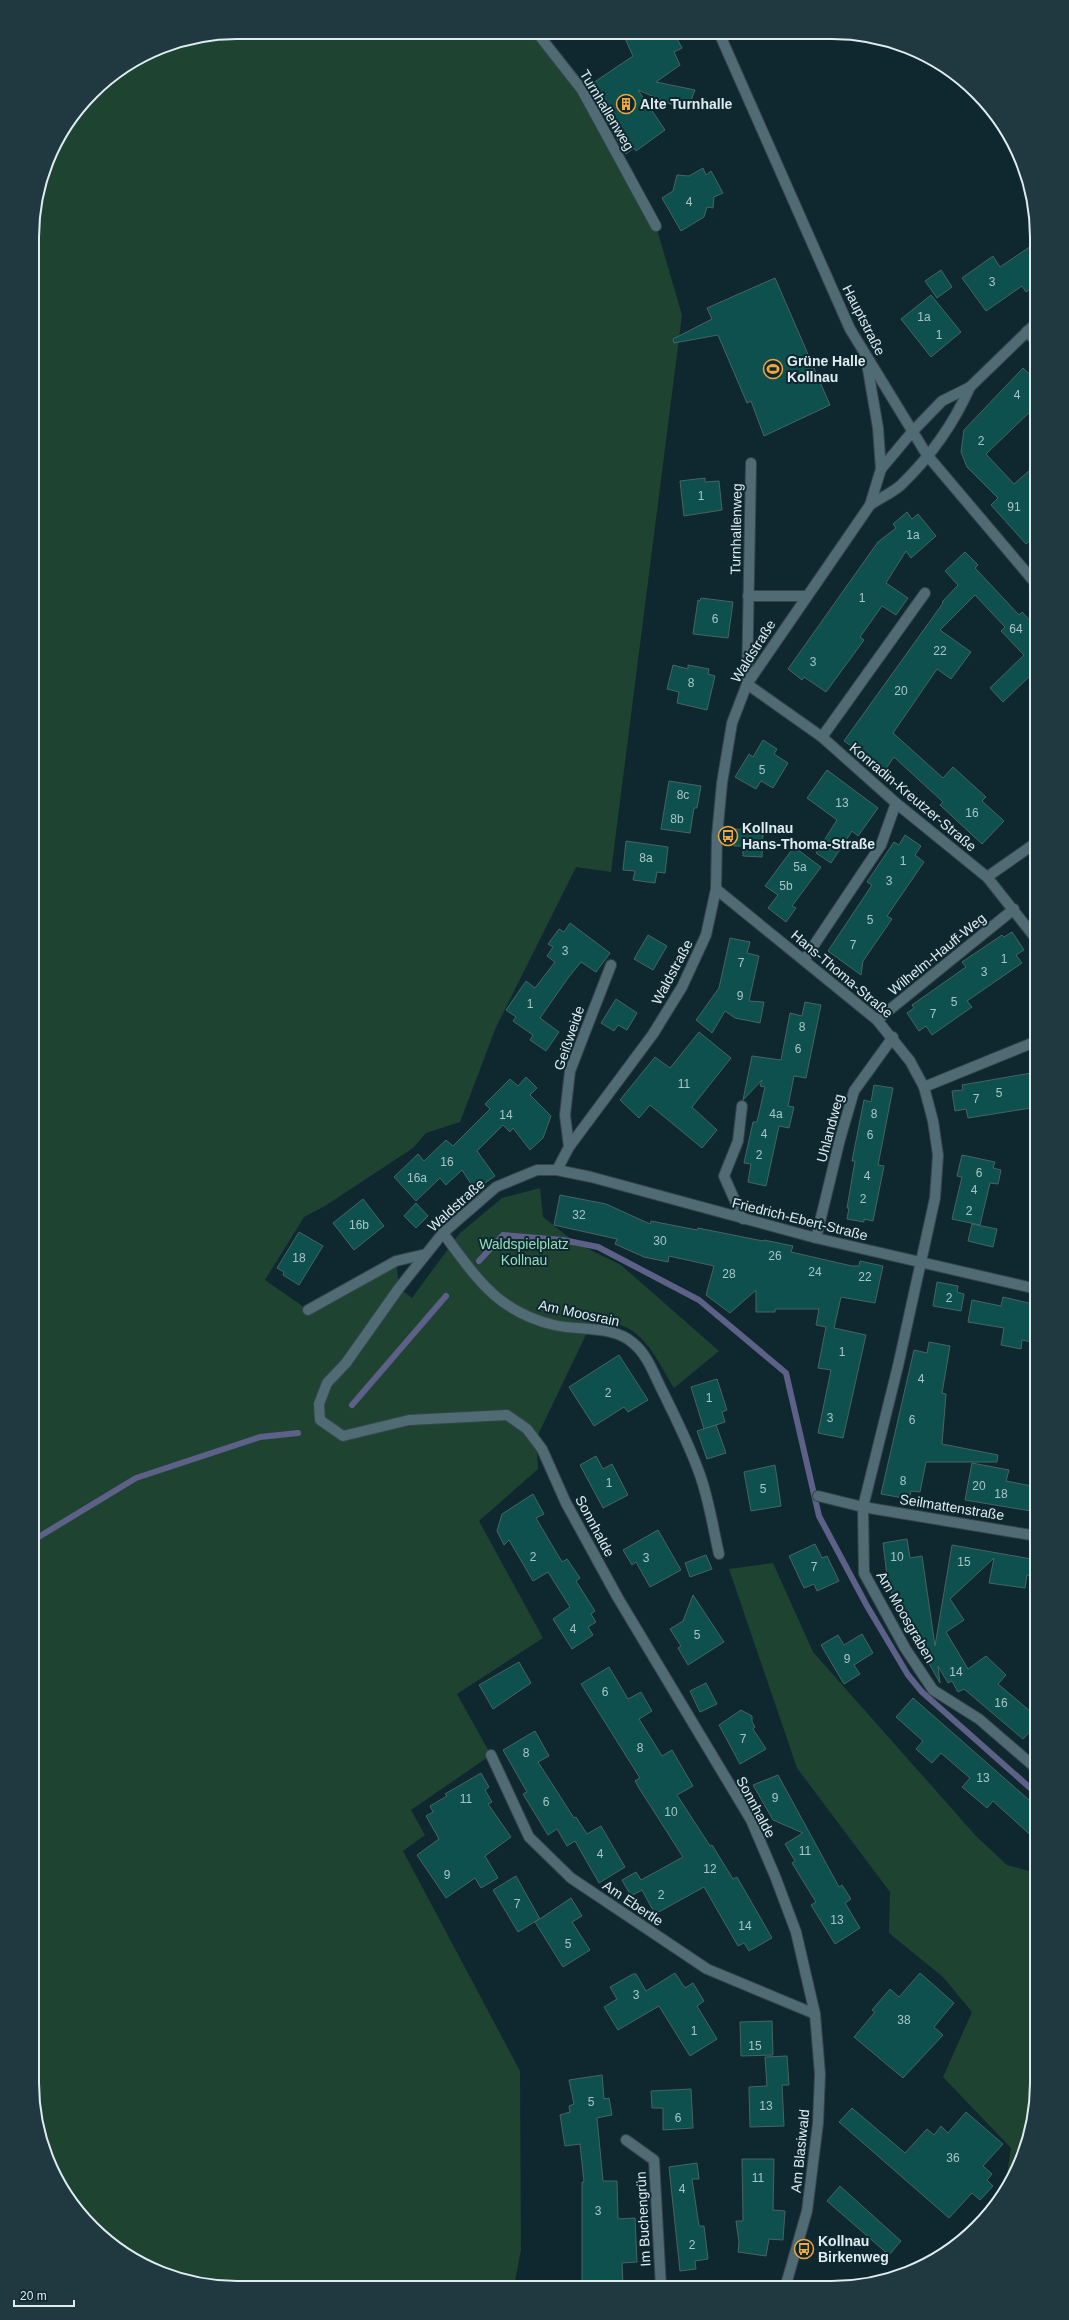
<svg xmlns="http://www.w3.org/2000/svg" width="1069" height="2320" font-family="Arial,sans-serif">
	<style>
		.green { fill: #1f4331 }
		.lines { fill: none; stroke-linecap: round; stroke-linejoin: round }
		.stream { stroke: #5d6087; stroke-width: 6 }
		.building { fill: #0d504d; stroke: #486462 }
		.minor-casing { stroke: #35454b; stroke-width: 12 }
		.minor { stroke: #516b74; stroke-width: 10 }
		.labels { text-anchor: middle; stroke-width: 4; stroke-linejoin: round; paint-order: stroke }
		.number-label { font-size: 12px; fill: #aac5c8 }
		.poi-label { font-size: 14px; font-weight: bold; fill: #deecf1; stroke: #0f2830; text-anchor: start }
		.street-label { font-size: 14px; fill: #deecf1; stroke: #0f2830 }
		.park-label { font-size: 14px; fill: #94dfb8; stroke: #0f2830 }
		.rim { fill: none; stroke: #deecf1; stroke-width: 2 }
	</style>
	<rect width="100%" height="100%" fill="#0f2830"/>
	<g class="green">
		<path d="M237,32L538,34L582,90L656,226L682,315L611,872L576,867L496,1027L460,1122L426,1133L413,1148L325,1206L304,1217L265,1280L308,1310L396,1261L399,1288L412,1298L459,1234L502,1198L540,1188L543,1217L576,1243L621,1265L719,1351L674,1388C660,1366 647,1333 620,1325C612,1322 602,1322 593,1320L536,1439L538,1469L479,1521L543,1638L457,1694L491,1755L411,1810L425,1835L403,1851L520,2071L521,2250L514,2286L197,2284L146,2267L102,2237L66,2197L39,2136L32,2083V224L53,147L102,83L159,48Z"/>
		<path d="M773,1563L813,1652L976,1836L1007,1865L1033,1872L1037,1875V2096L1021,2162L1005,2188L1011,2148L943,2077L972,2012L943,1977L889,1933L890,1892L797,1768L729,1569Z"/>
	</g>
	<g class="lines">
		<g class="stream">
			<path d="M479,1261L503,1235L563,1240L598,1247L699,1300L786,1373L819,1516L867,1606L908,1675L922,1692L1037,1794"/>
			<path d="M352,1405L446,1296"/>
			<path d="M32,1541L136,1478L260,1437L298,1433"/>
		</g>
	</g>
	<g class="building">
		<path d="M623,34L675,35L682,48L674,52L680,65L656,82L695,90L687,111L638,90L665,130L636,151L634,148L626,154L613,132L619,127L600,98L602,96L593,83L633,56Z"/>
		<path d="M703,168L706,175L711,171L723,193L714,197L713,208L707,207L704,217L681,231L662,198L673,191L677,175L689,176Z"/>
		<path d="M1037,242V284L1026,292L1022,286L986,311L962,278L993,256L1000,267Z"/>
		<path d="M941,270L952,287L937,298L925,281Z"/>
		<path d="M775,278L830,405L764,436L751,401L747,403L718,335L674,343L673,339L712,319L707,308Z"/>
		<path d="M931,295L961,332L931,357L901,319Z"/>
		<path d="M1023,368L1037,381V405L986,454L1014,484L1030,470L1037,478V535L1026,544L991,505L998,498L967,467L961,452L964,430Z"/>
		<path d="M705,478V482L719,481L722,510L684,516L680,481Z"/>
		<path d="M907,512L912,519L918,514L936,536L911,558L906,551L886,583L908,598L896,615L882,606L860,637L864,640L826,692L804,677L802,680L788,669L878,542L896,528L893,524Z"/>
		<path d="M965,552L978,565L975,568L1019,615L1022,612L1037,628V669L1003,702L990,688L1024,655L1001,631L1005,627L975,595L940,630L971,652L951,679L937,669L893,733L943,778L953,767L986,797L982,801L1004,821L982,844L940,805L943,802L894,757L885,770L844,741L943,603L942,602L958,585L945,571Z"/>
		<path d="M701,598L733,602L728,638L693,634L698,600L700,601Z"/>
		<path d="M673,665L688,669V665L709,669L708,674L715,676L707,710L677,703L679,692L667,689Z"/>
		<path d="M763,740L777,749L774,754L788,763L773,788L761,781L756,789L735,777L749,754L753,757Z"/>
		<path d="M827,770L878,808L858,836L852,831L831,863L816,853L837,820L807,798Z"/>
		<path d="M669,781L701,786L697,808H694L690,833L661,829Z"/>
		<path d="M735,829L763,831L762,857L743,856V846H734Z"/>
		<path d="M905,835L921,846L915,855L924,862L887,916L892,919L863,961L861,975L828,951L872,885L867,882L894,842L899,845Z"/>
		<path d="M626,841L668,847L665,873L657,872L655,883L633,880L635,871L623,870Z"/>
		<path d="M794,847L821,867L792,906L796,908L786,922L768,908L778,895L765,886Z"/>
		<path d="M570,923L610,953L596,972L581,962L568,978L540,1018L559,1032L546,1051L530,1040L533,1035L513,1021L516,1017L506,1010L526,981L535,988L555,962L547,956L553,947L548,944L559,929L564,932Z"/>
		<path d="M1012,932L1024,950L1016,955L1022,963L967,1001L972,1007L932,1035L926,1026L919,1031L907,1013L914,1008L912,1005L966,967L962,962L1002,935L1004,937Z"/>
		<path d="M648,935L667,946L653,970L634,959Z"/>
		<path d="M730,938L750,942L747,953L759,956L749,1001L764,1002L760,1023L735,1018L725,1011L712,1033L696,1020L719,988Z"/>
		<path d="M616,999L637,1013L627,1030L618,1025L614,1031L601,1023Z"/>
		<path d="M805,1002L821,1005L806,1078L794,1076L788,1106L794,1107L789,1128L779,1126L766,1186L748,1182L751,1164L744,1163L753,1122H757L765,1087L760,1086L762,1080L743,1100L752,1056L781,1060L790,1013L802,1016Z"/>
		<path d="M699,1032L731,1058L692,1107L717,1130L702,1148L650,1105L639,1118L620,1100L655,1057L670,1068Z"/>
		<path d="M1037,1072V1107L968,1118L966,1109L955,1111L952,1091L963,1090L962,1085Z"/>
		<path d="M526,1077L537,1088L530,1095L551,1116L543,1138L530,1150L513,1128L510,1132L503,1125L477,1151L495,1176L475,1190L462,1170L446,1185L440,1178L416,1201L394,1177L418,1154L424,1161L446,1140L453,1146L490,1109L485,1104L510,1079L518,1086Z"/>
		<path d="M874,1085L893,1088L878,1165L884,1166L873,1221L864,1219V1222L847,1219L849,1208H847L855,1161H852L864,1100L871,1102Z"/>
		<path d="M962,1155L995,1162L993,1168L1001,1170L998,1184L990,1183L980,1225L952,1219L962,1177L957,1176Z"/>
		<path d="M560,1195L606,1204L650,1224L651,1221L697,1230L698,1228L763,1241L764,1240L793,1246L791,1252L852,1266H859L860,1261L883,1266L875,1303L841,1297L834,1328L866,1335L843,1438L818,1433L831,1370L818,1368L826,1327L816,1325L819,1309H775V1312H756V1290L730,1313L706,1295L714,1266L669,1256L668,1262L644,1257L615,1244L617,1239L554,1225Z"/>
		<path d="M363,1199L384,1226L354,1250L333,1223Z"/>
		<path d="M416,1203L428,1216L416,1228L404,1216Z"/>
		<path d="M972,1224L997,1229L993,1247L968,1241Z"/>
		<path d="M299,1232L323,1246L299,1285L283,1275L284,1272L277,1268Z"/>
		<path d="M937,1282L958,1286L957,1292L964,1294L961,1311L933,1306Z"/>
		<path d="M1003,1297L1037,1305V1343L1022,1340L1021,1349L1001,1345L1004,1328L968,1322L972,1300L1001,1306Z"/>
		<path d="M929,1342L950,1346L942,1393L946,1394L942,1444L998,1455L997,1462H926L920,1492L911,1491L909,1499L881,1494L914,1350L927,1353Z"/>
		<path d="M619,1355L648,1400L628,1412L624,1407L594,1426L569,1387Z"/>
		<path d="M717,1379L727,1410L722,1412L725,1422L704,1429L691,1387Z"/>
		<path d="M716,1425L726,1453L707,1459L697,1431Z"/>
		<path d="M596,1456L603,1469L612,1464L628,1495L603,1508L580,1465Z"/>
		<path d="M972,1463L1009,1470L1006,1481L1037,1487V1512L965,1500Z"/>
		<path d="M775,1465L781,1506L751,1511L744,1472Z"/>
		<path d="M533,1494L544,1514L536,1518L562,1562L567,1559L580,1578L576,1581L595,1611L591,1614L596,1622L588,1627L593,1635L572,1649L553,1619L570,1607L548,1572L533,1581L509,1540L504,1545L497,1531L502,1514Z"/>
		<path d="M658,1530L681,1570L650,1587L636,1562L632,1565L623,1550Z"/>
		<path d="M907,1539L910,1558L922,1556L935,1646L952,1545L1037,1560L1035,1577L1027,1575L1025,1588L989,1583L994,1558L950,1599L964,1620L946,1632L968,1669L986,1656L1006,1675L998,1684L1037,1717V1724L1023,1739L964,1689L958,1692L952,1681L948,1683L938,1666L940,1683L909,1628L906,1630L888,1584L883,1543Z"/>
		<path d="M815,1544L822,1558L827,1556L839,1581L817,1591L814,1584L804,1588L789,1556Z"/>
		<path d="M706,1555L712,1569L690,1577L685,1563Z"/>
		<path d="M693,1595L724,1642L688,1665L678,1648L681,1646L670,1629L683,1621Z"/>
		<path d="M862,1634L873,1653L854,1665L860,1674L844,1684L821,1645L838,1635L844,1645Z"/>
		<path d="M519,1662L531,1683L493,1709L479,1685Z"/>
		<path d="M609,1667L628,1699L641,1692L652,1711L639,1719L662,1756L672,1750L693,1786L677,1795L710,1846L712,1845L733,1879L737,1877L772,1938L749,1951L744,1943L738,1946L704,1887L655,1914L642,1890L631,1896L622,1880L636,1872L641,1880L683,1857L639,1788L635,1781L640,1778L581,1684Z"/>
		<path d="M706,1683L717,1704L700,1712L690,1691Z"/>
		<path d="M913,1698L1037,1807V1841L993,1801L987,1808L962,1787L970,1778L941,1753L932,1763L916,1749L923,1741L896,1717Z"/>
		<path d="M741,1710L752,1716V1722L755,1727L753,1729L766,1749L740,1764L719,1725Z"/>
		<path d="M535,1731L549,1756L538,1762L574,1818L576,1817L587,1834L601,1826L625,1867L599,1883L575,1841L567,1846L557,1829L548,1835L523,1794L527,1792L503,1750Z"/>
		<path d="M481,1773L489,1787L485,1790L492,1802L488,1804L511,1837L485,1856L498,1878L481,1888L475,1878L446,1898L417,1855L439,1839L426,1816L433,1812L430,1806L447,1796L445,1794Z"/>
		<path d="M778,1775L839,1887L842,1885L851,1899L845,1903L860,1928L835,1944L811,1905L816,1902L792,1863L795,1861L785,1844L803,1833L773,1820L753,1785Z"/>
		<path d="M516,1876L540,1919L571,1898L582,1916L572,1922L590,1950L563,1967L535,1922L539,1919L518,1932L493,1890Z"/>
		<path d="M675,1973L685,1988L693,1983L704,2001L697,2006L717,2039L690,2056L659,2006L618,2030L604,2007L617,1999L610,1987L633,1974H636L646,1991Z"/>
		<path d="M920,1973L954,2003L934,2027L943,2035L903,2078L854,2037L875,2012L872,2010L890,1989L899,1997Z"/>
		<path d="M772,2021L773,2055L741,2056L740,2022Z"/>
		<path d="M787,2056L789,2085H782L784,2126L750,2127L749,2087L767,2086L765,2057Z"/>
		<path d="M602,2075L604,2099L609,2098L612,2115L597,2118L603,2181H617L618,2219L635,2218L637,2262L622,2263L623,2284H605V2287L582,2286V2182H584L580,2144L565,2146L560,2115L570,2112L569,2106L574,2104L569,2080Z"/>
		<path d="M691,2089L693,2128L663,2130V2108H652L651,2091Z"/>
		<path d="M852,2108L905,2153L927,2129L934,2135L941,2126L948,2133L966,2112L1003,2144L983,2166L992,2174L987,2180L993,2186L980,2200L972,2193L949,2218L839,2122Z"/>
		<path d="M742,2159H774L773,2210L785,2211L783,2240L769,2239L766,2256L738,2252L739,2242L736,2221H743Z"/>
		<path d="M697,2163L699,2179H692L699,2226H704L708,2259L695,2261L696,2269L680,2271L669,2167Z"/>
		<path d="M840,2186L901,2241L889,2255L827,2201Z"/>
	</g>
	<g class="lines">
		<g class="minor-casing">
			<g id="minor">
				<path d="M538,34L582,90L656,226"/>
				<path d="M720,35L850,329L927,455L1037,585"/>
				<path d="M1027,331L1037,343"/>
				<path d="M881,469L912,432L942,401L970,387L1037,322"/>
				<path d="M870,505C880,498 892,493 901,485C930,457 954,423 970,387"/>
				<path d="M748,596H806"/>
				<path d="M747,684L822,737L896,803L987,877L1037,940"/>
				<path d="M747,684L751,463"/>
				<path d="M822,737L925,593"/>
				<path d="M987,877L1037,842"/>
				<path d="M716,889L877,1020L910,1061L924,1087L933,1121L938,1155L935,1198L898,1366L863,1507L864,1573L905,1648L933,1690L979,1719L1037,1769"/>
				<path d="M804,960L881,845L896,803"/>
				<path d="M877,1020L1014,909"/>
				<path d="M924,1087L1037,1041"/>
				<path d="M742,1106L738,1141L724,1176L743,1219"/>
				<path d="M569,1147L565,1115L570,1071L611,965"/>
				<path d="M557,1170L569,1147L653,1034L682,987L706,935L716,889L717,836L722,783L732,723L747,684L870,505L881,469L878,428L866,358"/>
				<path d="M443,1233C476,1277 496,1311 554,1325C578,1331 613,1325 633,1343C648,1355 654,1375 663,1392C676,1419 690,1446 700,1475C709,1500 713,1528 719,1554"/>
				<path d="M816,1238L840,1139L854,1091L893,1037"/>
				<path d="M308,1310L396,1261L426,1254"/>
				<path d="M818,1496L863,1507L1037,1536"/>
				<path d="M491,1755L529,1837L571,1878L707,1969L815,2014"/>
				<path d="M626,2140L654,2160L661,2287"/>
				<path d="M750,2287L752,2288"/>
				<path d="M785,2288L807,2211L818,2123L820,2074L815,2014L796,1932L775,1876L751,1820L618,1598L566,1503L542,1449L527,1429L507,1415L409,1420L343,1436L320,1420L319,1404L327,1383L346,1363L399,1288L443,1233L496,1187L537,1170H557L591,1177L816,1238L1037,1289"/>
			</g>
		</g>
		<use href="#minor" class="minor"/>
	</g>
	<defs>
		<g id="building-ring" transform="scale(1)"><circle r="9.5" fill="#0f2830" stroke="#f0a63f" stroke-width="1.5"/><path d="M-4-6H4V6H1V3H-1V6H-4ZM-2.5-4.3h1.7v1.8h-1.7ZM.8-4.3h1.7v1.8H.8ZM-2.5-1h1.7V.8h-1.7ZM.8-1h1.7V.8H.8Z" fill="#f0a63f"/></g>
		<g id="stadium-ring" transform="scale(1)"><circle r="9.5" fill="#0f2830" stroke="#f0a63f" stroke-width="1.5"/><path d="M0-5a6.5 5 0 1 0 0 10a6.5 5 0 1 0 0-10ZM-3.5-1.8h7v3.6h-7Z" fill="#f0a63f"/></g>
		<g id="bus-ring" transform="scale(1)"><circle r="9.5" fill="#0f2830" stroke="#f0a63f" stroke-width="1.5"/><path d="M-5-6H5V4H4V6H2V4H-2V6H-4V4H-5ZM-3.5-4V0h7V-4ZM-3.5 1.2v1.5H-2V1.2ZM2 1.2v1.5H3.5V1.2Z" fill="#f0a63f"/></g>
	</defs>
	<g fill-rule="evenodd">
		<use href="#building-ring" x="626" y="104"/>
		<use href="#stadium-ring" x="773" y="369"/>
		<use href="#bus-ring" x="728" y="836"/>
		<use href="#bus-ring" x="804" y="2249"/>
	</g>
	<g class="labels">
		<g class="number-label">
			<text x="689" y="206">4</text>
			<text x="992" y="286">3</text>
			<text x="924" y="321">1a</text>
			<text x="939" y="339">1</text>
			<text x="1017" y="399">4</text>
			<text x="981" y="445">2</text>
			<text x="701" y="500">1</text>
			<text x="1014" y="511">91</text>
			<text x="913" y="539">1a</text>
			<text x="862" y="602">1</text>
			<text x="715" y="623">6</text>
			<text x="1016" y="633">64</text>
			<text x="940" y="655">22</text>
			<text x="813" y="666">3</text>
			<text x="691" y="687">8</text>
			<text x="901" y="695">20</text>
			<text x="762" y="774">5</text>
			<text x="683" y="799">8c</text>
			<text x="842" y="807">13</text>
			<text x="972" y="817">16</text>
			<text x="677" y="823">8b</text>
			<text x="646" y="862">8a</text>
			<text x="903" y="865">1</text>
			<text x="800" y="871">5a</text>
			<text x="889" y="885">3</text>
			<text x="786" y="890">5b</text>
			<text x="870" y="924">5</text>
			<text x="853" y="949">7</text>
			<text x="565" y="955">3</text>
			<text x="1004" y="963">1</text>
			<text x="741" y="967">7</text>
			<text x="984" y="976">3</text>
			<text x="740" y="1000">9</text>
			<text x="954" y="1006">5</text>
			<text x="530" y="1008">1</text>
			<text x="933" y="1018">7</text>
			<text x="802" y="1031">8</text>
			<text x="798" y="1053">6</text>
			<text x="684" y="1088">11</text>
			<text x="999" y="1097">5</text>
			<text x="976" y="1103">7</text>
			<text x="776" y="1118">4a</text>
			<text x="874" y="1118">8</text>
			<text x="506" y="1119">14</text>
			<text x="764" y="1138">4</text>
			<text x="870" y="1139">6</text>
			<text x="759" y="1159">2</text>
			<text x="447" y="1166">16</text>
			<text x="979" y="1177">6</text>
			<text x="867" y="1180">4</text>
			<text x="417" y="1182">16a</text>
			<text x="974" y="1194">4</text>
			<text x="863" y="1203">2</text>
			<text x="969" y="1215">2</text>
			<text x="579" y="1219">32</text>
			<text x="359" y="1229">16b</text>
			<text x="660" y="1245">30</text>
			<text x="775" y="1260">26</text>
			<text x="299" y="1262">18</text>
			<text x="815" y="1276">24</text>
			<text x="729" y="1278">28</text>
			<text x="865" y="1281">22</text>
			<text x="949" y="1302">2</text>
			<text x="842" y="1356">1</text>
			<text x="921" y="1383">4</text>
			<text x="608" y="1397">2</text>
			<text x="709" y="1402">1</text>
			<text x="830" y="1422">3</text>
			<text x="912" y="1424">6</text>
			<text x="903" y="1485">8</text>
			<text x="609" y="1487">1</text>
			<text x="979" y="1490">20</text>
			<text x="763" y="1493">5</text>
			<text x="1001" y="1498">18</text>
			<text x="533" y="1561">2</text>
			<text x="897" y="1561">10</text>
			<text x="646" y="1562">3</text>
			<text x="964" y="1566">15</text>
			<text x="814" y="1571">7</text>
			<text x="573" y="1633">4</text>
			<text x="697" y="1639">5</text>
			<text x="847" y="1663">9</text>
			<text x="956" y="1676">14</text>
			<text x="605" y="1696">6</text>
			<text x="1001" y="1707">16</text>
			<text x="743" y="1743">7</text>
			<text x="640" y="1752">8</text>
			<text x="526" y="1757">8</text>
			<text x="983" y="1782">13</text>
			<text x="775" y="1802">9</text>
			<text x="466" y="1803">11</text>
			<text x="546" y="1806">6</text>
			<text x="671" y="1816">10</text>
			<text x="805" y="1855">11</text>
			<text x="600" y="1858">4</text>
			<text x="710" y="1873">12</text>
			<text x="447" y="1879">9</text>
			<text x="661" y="1899">2</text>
			<text x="517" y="1908">7</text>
			<text x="837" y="1924">13</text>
			<text x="745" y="1930">14</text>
			<text x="568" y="1948">5</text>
			<text x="636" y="1999">3</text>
			<text x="904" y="2024">38</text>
			<text x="694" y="2035">1</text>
			<text x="755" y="2050">15</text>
			<text x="591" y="2106">5</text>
			<text x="766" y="2110">13</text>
			<text x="678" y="2122">6</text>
			<text x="953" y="2162">36</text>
			<text x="758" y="2182">11</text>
			<text x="682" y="2193">4</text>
			<text x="598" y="2215">3</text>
			<text x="692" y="2249">2</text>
		</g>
		<g class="poi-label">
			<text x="640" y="109">Alte Turnhalle</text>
			<text x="787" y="366">Grüne Halle<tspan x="787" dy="16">Kollnau</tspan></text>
			<text x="742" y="833">Kollnau<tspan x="742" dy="16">Hans-Thoma-Straße</tspan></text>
			<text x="818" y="2246">Kollnau<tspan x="818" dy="16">Birkenweg</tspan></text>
		</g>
		<g class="street-label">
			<text transform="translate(607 110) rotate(59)" y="5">Turnhallenweg</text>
			<text transform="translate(864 320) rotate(63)" y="5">Hauptstraße</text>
			<text transform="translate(736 529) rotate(-89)" y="5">Turnhallenweg</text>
			<text transform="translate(753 651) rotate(-58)" y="5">Waldstraße</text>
			<text transform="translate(913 797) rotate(40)" y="5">Konradin-Kreutzer-Straße</text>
			<text transform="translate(937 954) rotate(-39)" y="5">Wilhelm-Hauff-Weg</text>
			<text transform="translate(672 972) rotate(-62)" y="5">Waldstraße</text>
			<text transform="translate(842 974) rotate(40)" y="5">Hans-Thoma-Straße</text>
			<text transform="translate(569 1038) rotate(-71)" y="5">Geißweide</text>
			<text transform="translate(830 1128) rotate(-75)" y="5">Uhlandweg</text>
			<text transform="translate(456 1205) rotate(-42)" y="5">Waldstraße</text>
			<text transform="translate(800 1219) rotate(14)" y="5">Friedrich-Ebert-Straße</text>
			<text transform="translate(579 1313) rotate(12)" y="5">Am Moosrain</text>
			<text transform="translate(952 1507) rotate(9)" y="5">Seilmattenstraße</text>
			<text transform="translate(595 1526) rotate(62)" y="5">Sonnhalde</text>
			<text transform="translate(906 1617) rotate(60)" y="5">Am Moosgraben</text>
			<text transform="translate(756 1807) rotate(62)" y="5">Sonnhalde</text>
			<text transform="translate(633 1903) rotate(34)" y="5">Am Ebertle</text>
			<text transform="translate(800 2151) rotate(-84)" y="5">Am Blasiwald</text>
			<text transform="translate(643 2219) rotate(-93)" y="5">Im Buchengrün</text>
		</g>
		<g class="park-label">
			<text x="524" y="1249">Waldspielplatz<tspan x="524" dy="16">Kollnau</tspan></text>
		</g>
	</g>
	<path d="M0 0H1069V2320H0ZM237 39H832A198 198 0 0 1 1030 237V2083A198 198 0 0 1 832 2281H237A198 198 0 0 1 39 2083V237A198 198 0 0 1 237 39Z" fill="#20383f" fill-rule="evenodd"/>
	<path class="rim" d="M237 39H832A198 198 0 0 1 1030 237V2083A198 198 0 0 1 832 2281H237A198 198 0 0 1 39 2083V237A198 198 0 0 1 237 39Z"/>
	<path d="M14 2300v6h60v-6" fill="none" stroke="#deecf1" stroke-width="2"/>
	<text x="20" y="2300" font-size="12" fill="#deecf1" stroke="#0f2830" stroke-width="3" paint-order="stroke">20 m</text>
</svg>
